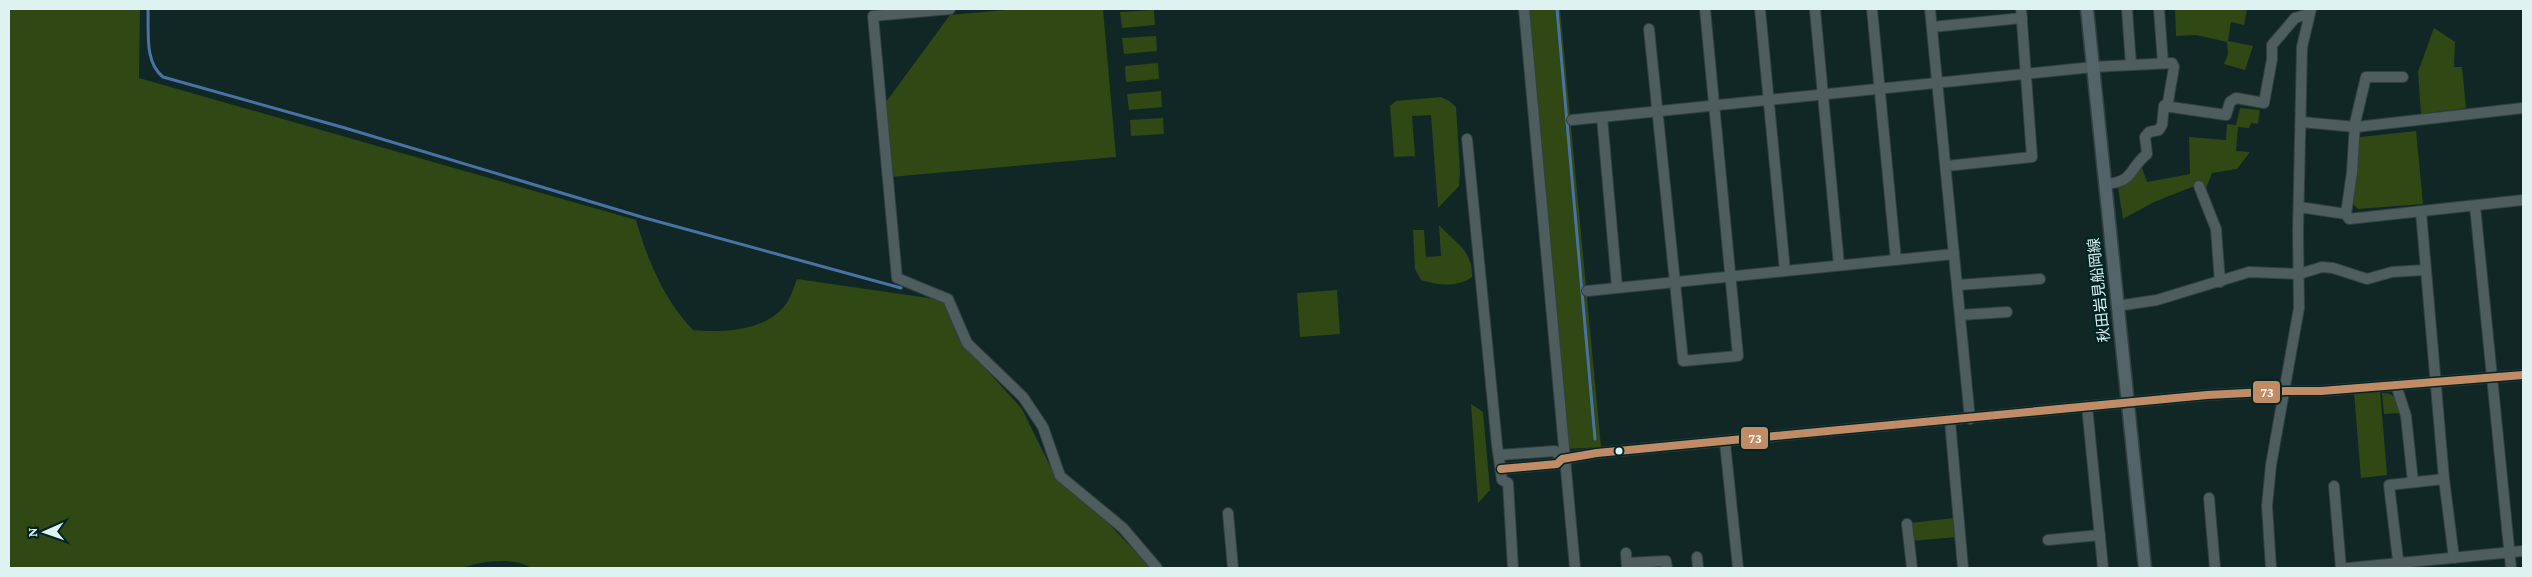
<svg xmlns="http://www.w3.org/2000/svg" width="2532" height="577" font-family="'Crimson Pro','Noto Sans JP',serif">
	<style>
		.green { fill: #2f4814 }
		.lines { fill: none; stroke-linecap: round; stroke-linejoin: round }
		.stream { stroke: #4a72a4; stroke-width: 3 }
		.minor-casing { stroke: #324040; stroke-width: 12 }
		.major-casing { stroke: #324040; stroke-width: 15 }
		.minor { stroke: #4e5d5d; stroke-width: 10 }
		.major { stroke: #526467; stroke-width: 12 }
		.bus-1-casing { stroke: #002524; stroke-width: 11 }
		.bus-1 { stroke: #c18c65; stroke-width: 8 }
		.bus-dot { fill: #def2f1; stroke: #002524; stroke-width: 2 }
		.labels { text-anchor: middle; stroke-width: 4.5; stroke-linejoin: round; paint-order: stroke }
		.street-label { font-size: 15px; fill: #def2f1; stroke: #002524 }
		.line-badge { stroke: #002524; stroke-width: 2 }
		.badge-label { font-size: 14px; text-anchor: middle; font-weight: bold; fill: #fff }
	</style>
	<rect width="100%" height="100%" fill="#112726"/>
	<g class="green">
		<path d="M9,9H140L139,78L636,220C647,259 664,300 693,330C722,333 767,331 786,304C791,297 794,287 797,279L942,300L974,356L1022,409L1054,474L1112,527L1151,568H531C514,556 479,562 461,568H9Z"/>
		<path d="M1016,9H1103L1116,157L890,177L886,102L950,15Z"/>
		<path d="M1524,9H1560L1601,447L1568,449Z"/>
		<path d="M2175,9H2247L2244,25L2231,22L2228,41L2253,46L2245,70L2224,64L2228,54L2227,42L2196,35L2176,36Z"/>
		<path d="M1154,10L1155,25L1122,28L1120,12Z"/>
		<path d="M2434,28L2455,42L2454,67H2462L2466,108L2421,114L2418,72Z"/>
		<path d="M1156,36L1157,51L1124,54L1122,38Z"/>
		<path d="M1158,63L1159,79L1126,82L1125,66Z"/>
		<path d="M1161,91L1162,107L1129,110L1127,94Z"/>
		<path d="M1441,97L1449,101L1456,107L1460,171L1459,186L1438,208L1431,115L1412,116L1415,156L1394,157L1390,106L1396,101Z"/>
		<path d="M2240,108L2260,110L2258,124L2251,123L2249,128L2238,127L2236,151L2250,152L2237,169L2212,173L2205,191L2202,183L2154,202L2123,219L2118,187L2142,168L2147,182L2190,174L2189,137L2226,140L2227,124L2236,125Z"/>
		<path d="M1163,118L1164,134L1131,136L1130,120Z"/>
		<path d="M2416,131L2423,204L2358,209L2353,204L2360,137Z"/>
		<path d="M1439,225C1455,243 1473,250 1472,277C1458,288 1437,285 1421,280L1415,269L1413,230H1424L1426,257L1441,256Z"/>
		<path d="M1337,290L1340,334L1300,337L1297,293Z"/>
		<path d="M2380,390L2387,475L2361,478L2354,392Z"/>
		<path d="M2382,393C2396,392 2396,401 2400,413L2384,414Z"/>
		<path d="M1471,404L1483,412L1490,490L1478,503Z"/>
		<path d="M1954,518L1956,537L1912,541L1910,523Z"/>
	</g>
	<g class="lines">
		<g class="stream">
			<path d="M148,9C149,31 144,62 163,77L345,128L645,218L901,288"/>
			<path d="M1557,9L1595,439"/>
		</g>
		<g class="minor-casing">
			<g id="minor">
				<path d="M950,9L873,16L897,278L948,299L967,343L1023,397L1043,427L1060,476L1123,528L1157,568"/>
				<path d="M1524,9L1575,568"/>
				<path d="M1760,9L1785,271"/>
				<path d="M1872,9L1896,260"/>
				<path d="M1930,9L1970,419"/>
				<path d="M2127,9L2131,65"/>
				<path d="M2159,9L2163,63"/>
				<path d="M1815,10L1839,265"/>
				<path d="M1932,27L2022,18"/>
				<path d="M1649,29L1683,361L1738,356L1705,9"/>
				<path d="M2403,77H2366L2355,123L2352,172L2346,214L2349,219L2523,200"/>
				<path d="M1602,117L1617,287"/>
				<path d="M1572,120L2093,67L2172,63L2174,67L2168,102L2164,106"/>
				<path d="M2301,122L2356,127L2523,108"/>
				<path d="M1467,139L1497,445L1502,480L1508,483L1513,568"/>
				<path d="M1946,166L2032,157L2021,9"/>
				<path d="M2105,184C2135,182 2128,169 2147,154L2145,137L2149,132L2159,130L2162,125L2164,106L2226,115L2230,102L2236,98L2264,103L2272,59V45L2295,18L2308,14"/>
				<path d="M2199,186L2216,229L2220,282"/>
				<path d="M2475,206L2511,568"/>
				<path d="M2299,207L2346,214"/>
				<path d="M2421,212L2444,479"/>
				<path d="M1958,285L2040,279"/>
				<path d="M1587,291L1954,254"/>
				<path d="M2117,306L2157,300L2249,272L2299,274L2322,267L2333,268L2367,279L2392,272L2425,270"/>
				<path d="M1960,315L2007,312"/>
				<path d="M2396,385L2406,416L2413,482"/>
				<path d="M2087,406L2103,568"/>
				<path d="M1950,421L1963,568"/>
				<path d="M1725,443L1738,568"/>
				<path d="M1499,455L1555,451L1562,459"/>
				<path d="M1501,469L1557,464L1562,459L1597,453L2207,395L2286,391H2321L2523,375"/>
				<path d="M2334,486L2341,568"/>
				<path d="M2209,498L2215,568"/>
				<path d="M1228,513L1233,568"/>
				<path d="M1907,524L1912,568"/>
				<path d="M2048,540L2100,535"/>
				<path d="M1626,553L1627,568"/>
				<path d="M1697,557L1698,568"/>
				<path d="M1627,563L1666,561L1667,568"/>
				<path d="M2271,568L2267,506L2271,465L2299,308L2298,231L2302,47L2311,9"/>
				<path d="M2348,568L2523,551"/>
				<path d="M2399,568L2389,485L2444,479L2454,558"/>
			</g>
		</g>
		<g class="major-casing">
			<path id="major" d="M2087,9L2145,568"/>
		</g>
		<use href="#minor" class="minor"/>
		<use href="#major" class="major"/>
		<g class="bus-1-casing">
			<path id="bus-1" d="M1501,469L1557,464L1562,459L1597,453L2207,395L2286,391H2321L2523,375"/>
		</g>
		<use href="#bus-1" class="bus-1"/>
	</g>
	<circle class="bus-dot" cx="1619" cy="451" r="4.5"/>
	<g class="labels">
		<g class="street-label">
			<text transform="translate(2099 290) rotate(-96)" y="5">秋田岩見船岡線</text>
		</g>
	</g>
	<g class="line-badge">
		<rect x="2252" y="380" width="29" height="24" rx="5" fill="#c18c65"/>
		<rect x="1740" y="426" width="29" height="24" rx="5" fill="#c18c65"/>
	</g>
	<g class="badge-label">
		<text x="2267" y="397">73</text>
		<text x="1755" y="443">73</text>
	</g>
	<rect width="2532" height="577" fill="none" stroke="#def2f1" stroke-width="20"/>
	<g transform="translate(45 532) rotate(268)" stroke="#002524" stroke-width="4" paint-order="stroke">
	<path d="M0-4L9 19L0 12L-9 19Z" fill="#def2f1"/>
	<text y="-8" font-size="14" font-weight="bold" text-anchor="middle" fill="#def2f1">N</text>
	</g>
</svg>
